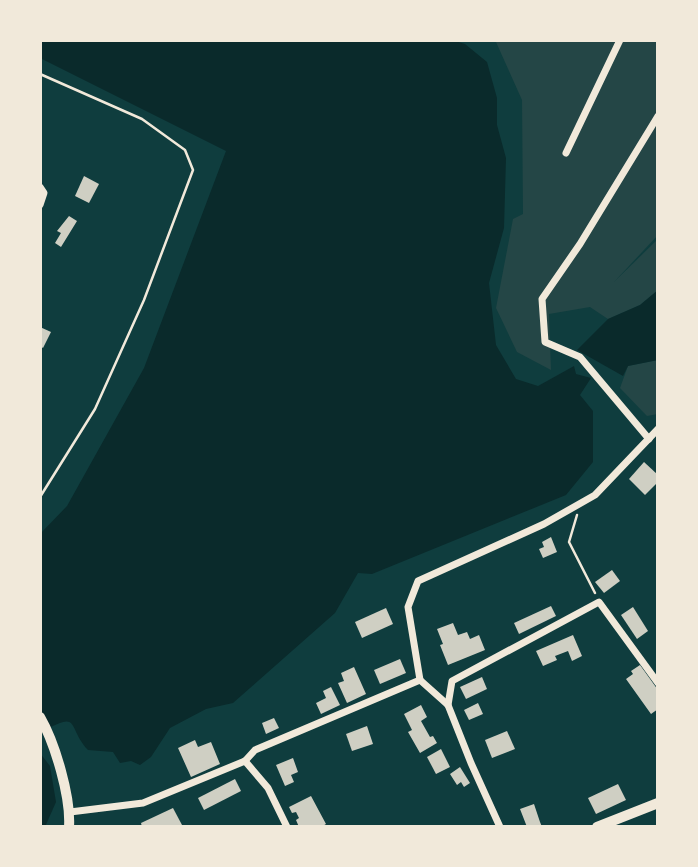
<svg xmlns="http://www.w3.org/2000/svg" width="698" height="867" font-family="'Work Sans',sans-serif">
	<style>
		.green { fill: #244646 }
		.water { fill: #0a2a2b }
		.building { fill: #cfcfc3 }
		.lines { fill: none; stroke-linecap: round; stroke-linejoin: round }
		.path { stroke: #f1e9da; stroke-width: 2.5 }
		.minor { stroke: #f1e9da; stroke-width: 7 }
		.secondary { stroke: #f1e9da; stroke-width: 10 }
	</style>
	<rect width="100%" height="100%" fill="#0f3d3e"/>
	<g class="green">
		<path d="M491,40H658V235L614,282L658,239V290L640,305L608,319L590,307L549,314L551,370L517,352L496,308L513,219L523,214L522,100L496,42Z"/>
		<path d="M658,360V414L647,416L620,388L628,366Z"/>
	</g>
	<g class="water">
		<path d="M40,40H452L465,44L487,62L497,98V125L506,158L504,228L489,283L496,345L516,379L538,386L574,366L576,374L591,378L580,395L593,411V462L566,495L372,574L358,573L335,613L233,703L206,709L170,728L151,757L140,765L131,761L120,763L113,752L88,750C66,726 82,709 40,733V534L67,506L144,368L226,151L40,58Z"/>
		<path d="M658,290V360L628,366L623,376L577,350L608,319L640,305Z"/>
		<path d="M40,753L50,766L56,802L45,827H40Z"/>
	</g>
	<g class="building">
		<path d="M84,176L99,184L89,203L75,196Z"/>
		<path d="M69,216L77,221L61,247L55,243L61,233L57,231Z"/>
		<path d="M40,327L51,332L43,348L40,346Z"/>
		<path d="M644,462L658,475V482L645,495L629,479Z"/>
		<path d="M551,537L557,552L543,558L539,549L544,547L542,542Z"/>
		<path d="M612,570L620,581L604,593L595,582Z"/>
		<path d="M551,606L556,616L519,634L514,623Z"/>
		<path d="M633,607L648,631L637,639L621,615Z"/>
		<path d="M386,608L393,624L362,638L355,622Z"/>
		<path d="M453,623L458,635L467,632L470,639L479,635L485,650L448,665L440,645L443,644L437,629Z"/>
		<path d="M573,635L582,656L572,661L568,651L555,656L557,660L543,666L536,651Z"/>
		<path d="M400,659L406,673L380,684L374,670Z"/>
		<path d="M640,665L658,690V709L651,714L626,679L633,674L631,671Z"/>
		<path d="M354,667L366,694L347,703L338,683L344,681L341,673Z"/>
		<path d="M482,677L487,689L466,699L460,687Z"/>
		<path d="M331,687L340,705L321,714L316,703L326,698L323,691Z"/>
		<path d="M478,703L483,714L469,720L464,710Z"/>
		<path d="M421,705L427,717L421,721L430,737L433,736L437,743L420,753L408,732L412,730L404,714Z"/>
		<path d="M274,718L279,728L266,734L262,723Z"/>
		<path d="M367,726L373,744L352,751L346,734Z"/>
		<path d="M507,731L515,749L492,758L485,740Z"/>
		<path d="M195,740L198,747L211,742L220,764L191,777L178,748Z"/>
		<path d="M441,749L450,767L436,774L427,757Z"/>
		<path d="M293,758L298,772L291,775L294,782L285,786L276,765Z"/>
		<path d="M460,767L470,783L464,787L461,782L457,785L450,774Z"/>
		<path d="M235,779L241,791L204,810L198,798Z"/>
		<path d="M618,784L626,800L596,814L588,798Z"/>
		<path d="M311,796L326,824L321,827H299L296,820L299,818L296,812L292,813L289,807Z"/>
		<path d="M534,804L540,822L542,827H527L520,809Z"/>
		<path d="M173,808L182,825L142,827L141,823Z"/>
	</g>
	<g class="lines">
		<g class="path">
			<path d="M40,74L142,119L185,150L193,170L144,300L95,409L40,497"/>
			<path d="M577,515L569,542L595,593"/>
		</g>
		<g class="minor">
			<path d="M566,153L620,40"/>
			<path d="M40,187L44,193L40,205"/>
			<path d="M649,439L580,357L545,342L542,299L580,244L658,116"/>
			<path d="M420,680L408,607L418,581L544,524L595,495L658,429"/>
			<path d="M420,680L448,705L471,763L500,827"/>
			<path d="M448,705L452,681L599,602L658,683"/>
			<path d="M245,761L268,788L287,827"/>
			<path d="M70,812L143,803L245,761L255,750L420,680"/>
		</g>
		<g class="secondary">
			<path d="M40,717C55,743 71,797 69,827"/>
			<path d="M597,827L658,803"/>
		</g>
	</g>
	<rect width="698" height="867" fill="none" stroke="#f1e9da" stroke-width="84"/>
</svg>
